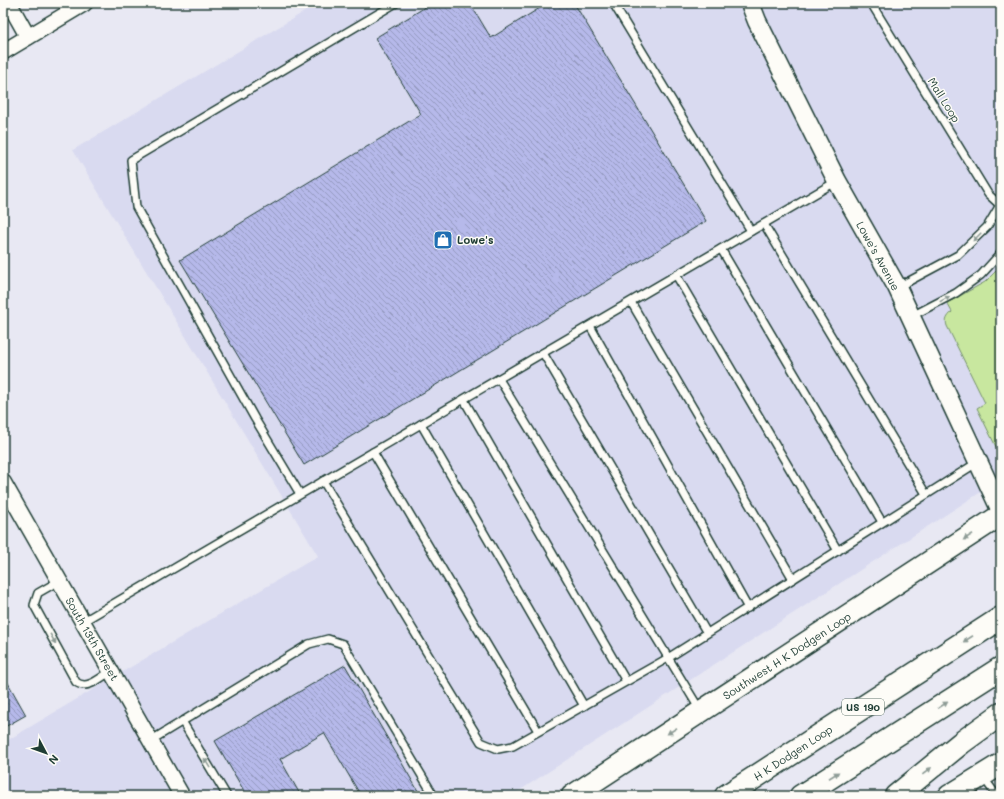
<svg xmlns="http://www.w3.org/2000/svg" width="1004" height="799" font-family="Mali,sans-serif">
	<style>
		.built { fill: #d9daf0 }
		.grass { fill: #c8e79f; stroke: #74926a }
		.building { fill: url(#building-back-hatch); stroke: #1f3d34 }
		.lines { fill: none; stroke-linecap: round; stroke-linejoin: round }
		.service-casing { stroke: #1f3d34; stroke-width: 10 }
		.minor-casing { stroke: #1f3d34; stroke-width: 18 }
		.tertiary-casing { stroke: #1f3d34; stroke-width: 21 }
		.secondary-casing { stroke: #1f3d34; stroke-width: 24 }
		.motorway-casing { stroke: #1f3d34; stroke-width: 25 }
		.service { stroke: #fdfcf7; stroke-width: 7 }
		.minor { stroke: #fdfcf7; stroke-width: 15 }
		.tertiary { stroke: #fdfcf7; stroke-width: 18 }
		.secondary { stroke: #fdfcf7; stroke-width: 21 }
		.motorway { stroke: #fdfcf7; stroke-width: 22 }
		.oneway { fill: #8e9c96 }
		.labels { text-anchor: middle; stroke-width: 3; stroke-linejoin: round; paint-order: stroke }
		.shield { fill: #fdfcf7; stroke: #62766e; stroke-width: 1 }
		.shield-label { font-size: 10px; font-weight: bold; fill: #1f3d34 }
		.street-label { font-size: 11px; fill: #1f3d34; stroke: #fdfcf7 }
		.poi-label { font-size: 11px; font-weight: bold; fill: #1f3d34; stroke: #fdfcf7; text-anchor: start }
	</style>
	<defs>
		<pattern id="building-back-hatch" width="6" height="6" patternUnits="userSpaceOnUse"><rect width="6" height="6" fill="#b6b9ea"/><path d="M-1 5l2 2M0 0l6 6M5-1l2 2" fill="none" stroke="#9398be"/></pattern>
	</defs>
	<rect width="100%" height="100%" fill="#e8e8f3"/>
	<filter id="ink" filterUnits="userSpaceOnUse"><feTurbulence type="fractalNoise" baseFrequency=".025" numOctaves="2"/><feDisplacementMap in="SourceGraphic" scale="8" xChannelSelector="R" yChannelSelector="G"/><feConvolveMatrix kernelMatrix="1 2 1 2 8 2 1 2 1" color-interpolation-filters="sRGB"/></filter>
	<g filter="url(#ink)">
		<path class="built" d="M319,3H1001V479L511,796H3V743L318,556L73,150Z"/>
		<path class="grass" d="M1001,266V292L1000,293L1001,295V457L977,408L985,403L947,326C945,320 947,317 952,312L947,303L985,282Z"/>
		<g class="building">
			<path d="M432,3H470L491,38L548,3H574L706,221L304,465L180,260L421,114L375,38Z"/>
			<path d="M345,665L421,796H361L324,733L280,759L301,796H247L215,741Z"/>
			<path d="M3,674L26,715L3,728Z"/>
		</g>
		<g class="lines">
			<g class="service-casing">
				<g id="service">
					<path d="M613,3L751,231"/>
					<path d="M871,3L988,194L1001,206"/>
					<path d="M764,224L926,494"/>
					<path d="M721,249L882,522"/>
					<path d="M676,275L838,551"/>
					<path d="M898,287L958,255L987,227L1000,205"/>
					<path d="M631,302L793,579"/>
					<path d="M910,317L956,293L981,275L1001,253"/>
					<path d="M590,326L748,608"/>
					<path d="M543,353L707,633"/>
					<path d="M499,379L700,710"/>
					<path d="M464,400L626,681"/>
					<path d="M421,424L584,706"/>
					<path d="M373,452L538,731"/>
					<path d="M323,481L481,742L498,749L513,746L668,658L978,462"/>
					<path d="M300,494L255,419L136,207L131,160L396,3"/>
					<path d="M59,581L38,593L34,605L76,682C87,691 101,677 111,671"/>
					<path d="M82,622L837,181"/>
					<path d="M182,721L227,796"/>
					<path d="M150,741L309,644L328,639L343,644L434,796"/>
					<path d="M983,777L997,796"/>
				</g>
			</g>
			<g class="minor-casing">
				<g id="minor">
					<path d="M9,3L28,37"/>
					<path d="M3,52L85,3"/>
					<path d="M3,482L182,796"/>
				</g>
			</g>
			<g class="tertiary-casing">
				<path id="tertiary" d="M750,3L757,21L837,181L897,287L1001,511"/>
			</g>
			<g class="secondary-casing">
				<g id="secondary">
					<path d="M572,796L1001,515"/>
					<path d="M949,796L1001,764"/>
				</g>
			</g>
			<g class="motorway-casing">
				<g id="motorway">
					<path d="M726,796L1001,618"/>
					<path d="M801,796L1001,668"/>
					<path d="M896,796L961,743L1001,714"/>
				</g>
			</g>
			<use href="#service" class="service"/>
			<use href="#minor" class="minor"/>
			<use href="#tertiary" class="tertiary"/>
			<use href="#secondary" class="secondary"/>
			<use href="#motorway" class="motorway"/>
		</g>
		<defs><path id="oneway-solid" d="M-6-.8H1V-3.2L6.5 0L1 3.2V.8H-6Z"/></defs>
		<g class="oneway">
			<use href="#oneway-solid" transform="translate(977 237) rotate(135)"/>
			<use href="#oneway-solid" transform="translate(945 299) rotate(-28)"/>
			<use href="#oneway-solid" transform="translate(968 537) rotate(147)"/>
			<use href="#oneway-solid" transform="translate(53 639) rotate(61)"/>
			<use href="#oneway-solid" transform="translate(968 639) rotate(147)"/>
			<use href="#oneway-solid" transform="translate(943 705) rotate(-33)"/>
			<use href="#oneway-solid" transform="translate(672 731) rotate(147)"/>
			<use href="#oneway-solid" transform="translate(207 763) rotate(-121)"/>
			<use href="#oneway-solid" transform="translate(927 771) rotate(-39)"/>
			<use href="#oneway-solid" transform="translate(834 775) rotate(-33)"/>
		</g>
	</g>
	<defs>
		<g id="shop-square" transform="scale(1)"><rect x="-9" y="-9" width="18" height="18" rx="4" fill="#1f6fb2" stroke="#fdfcf7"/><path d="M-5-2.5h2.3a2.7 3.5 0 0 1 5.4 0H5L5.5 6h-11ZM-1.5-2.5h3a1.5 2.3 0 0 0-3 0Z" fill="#fff"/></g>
	</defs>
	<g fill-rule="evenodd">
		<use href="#shop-square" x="443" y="240"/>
	</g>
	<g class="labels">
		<rect class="shield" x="842" y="699" width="42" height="16" rx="3"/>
		<g class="shield-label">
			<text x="863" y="711">US 190</text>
		</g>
		<g class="street-label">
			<text transform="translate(944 100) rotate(58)" y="4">Mall Loop</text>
			<text transform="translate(878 256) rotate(61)" y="4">Lowe's Avenue</text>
			<text transform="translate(92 639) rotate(60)" y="4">South 13th Street</text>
			<text transform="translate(787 656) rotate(-33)" y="4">Southwest H K Dodgen Loop</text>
			<text transform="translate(793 753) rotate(-33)" y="4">H K Dodgen Loop</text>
		</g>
		<g class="poi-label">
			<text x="457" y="244">Lowe's</text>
		</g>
	</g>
	<rect width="1004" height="799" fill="none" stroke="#fdfcf7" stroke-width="16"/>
	<rect x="8" y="8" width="988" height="783" fill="none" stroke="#1f3d34" stroke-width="1.5" filter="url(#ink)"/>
	<g transform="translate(46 753) rotate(131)" stroke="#fdfcf7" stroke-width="3" paint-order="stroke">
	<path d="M0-3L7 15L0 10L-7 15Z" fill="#1f3d34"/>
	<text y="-6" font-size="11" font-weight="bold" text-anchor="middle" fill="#1f3d34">N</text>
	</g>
</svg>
